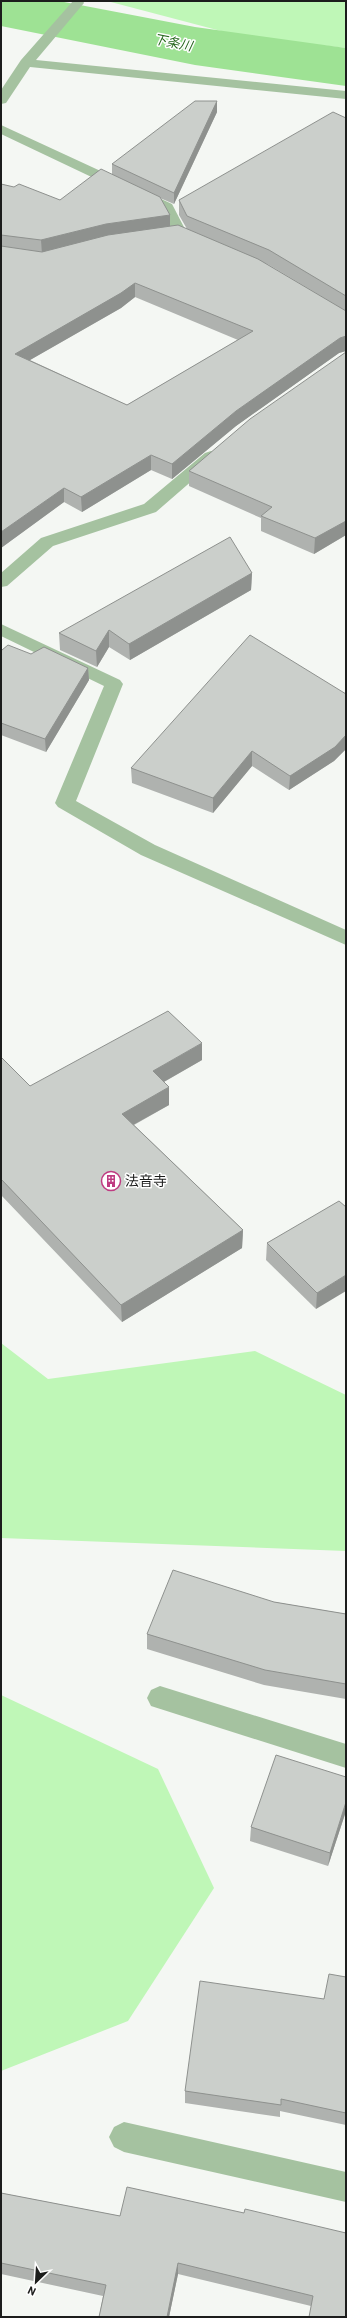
<svg xmlns="http://www.w3.org/2000/svg" width="347" height="2318" font-family="Barlow,'Noto Sans JP',sans-serif">
	<style>
		.green { fill: #bff7b7 }
		.lines { fill: none; stroke-linecap: round; stroke-linejoin: round }
		.river { fill: #9ee294; fill-rule: evenodd }
		.street { fill: #a5c2a0; fill-rule: evenodd }
		.wall { fill: #afb2af; fill-rule: evenodd }
		.shaded-wall { fill: #8e918e }
		.building { fill: #cbcfcb; stroke: #8e918e; fill-rule: evenodd }
		.labels { text-anchor: middle; stroke-width: 3; stroke-linejoin: round; paint-order: stroke }
		.far-water-label { font-size: 13px; font-style: italic; fill: #26661d; stroke: #fff }
		.poi-label { font-size: 14px; fill: #1c1d1c; stroke: #fff; text-anchor: start }
	</style>
	<rect width="100%" height="100%" fill="#f4f7f3"/>
	<g class="green">
		<path d="M107,1H346V48L240,36Z"/>
		<path d="M1,1343L48,1379L255,1351L346,1395V1551L1,1538Z"/>
		<path d="M1,1695L158,1769L214,1888L128,2021L1,2071Z"/>
	</g>
	<g class="lines">
		<path class="river" d="M1,1H59L195,27L346,48V86L195,65L1,26Z"/>
		<g class="street">
			<path d="M73,1H83L84,3L36,60L346,91V99L30,67L6,103L1,104V90L21,60Z"/>
			<path d="M1,125L172,204L187,233L180,237L175,236L161,210L1,134Z"/>
			<path d="M211,451L217,453L219,456L217,459L156,512L53,546L7,586L1,587V573L41,538L144,504L205,453Z"/>
			<path d="M1,624L120,680L123,684L76,801L155,845L346,930V945L141,855L58,807L55,803L104,686L1,636Z"/>
			<path d="M160,1686L346,1744V1768L151,1706L147,1698L151,1690Z"/>
			<path d="M124,2122L346,2172V2202L124,2152L114,2147L109,2137L114,2127Z"/>
		</g>
	</g>
	<g class="wall">
		<path d="M217,101V112L174,204L160,198L170,215V226L187,229L179,215V200L346,118V351L339,353L236,426L172,479L151,470L82,512L64,502L1,548V184L60,200L112,175V164ZM265,263L269,265L343,309ZM135,297L238,340L127,405L30,360L121,308Z"/>
		<path d="M346,352V535L314,554L261,531V518L189,486V471Z"/>
		<path d="M252,573L251,590L130,660L109,647L97,667L60,650L59,633Z"/>
		<path d="M1,649L2,650L31,654L88,668L89,680L46,752L1,735Z"/>
		<path d="M346,694V749L334,761L289,790L252,766L213,813L132,783L131,768Z"/>
		<path d="M1,1057L30,1086L202,1060L164,1082L169,1105L134,1125L243,1230L242,1248L122,1322L1,1195Z"/>
		<path d="M346,1207L316,1309L266,1260L267,1243Z"/>
		<path d="M274,1602L346,1614V1699L264,1685L147,1649V1634Z"/>
		<path d="M346,1777V1811L328,1866L250,1841L251,1827Z"/>
		<path d="M346,1977V2125L280,2111V2117L185,2103V2091L324,1999Z"/>
		<path d="M1,2193L120,2216L244,2213L346,2233L311,2306L178,2274L169,2317H99L103,2296L1,2274Z"/>
	</g>
	<g class="shaded-wall">
		<path d="M217,101V112L174,204V193Z"/>
		<path d="M170,215V229L42,254L41,240L106,224Z"/>
		<path d="M135,283V297L121,308L16,368L15,354Z"/>
		<path d="M346,336V351L339,353L236,426L172,479V464L236,411L340,338Z"/>
		<path d="M151,455V470L82,512L81,497Z"/>
		<path d="M64,488V502L1,548V532Z"/>
		<path d="M346,521V535L314,554L315,538Z"/>
		<path d="M252,573L251,590L130,660L129,644Z"/>
		<path d="M109,630V647L97,667L96,651Z"/>
		<path d="M88,668L89,680L46,752L45,739Z"/>
		<path d="M346,735V749L334,761L289,790L290,776Z"/>
		<path d="M252,751V766L213,813V798Z"/>
		<path d="M202,1043V1060L153,1088V1071Z"/>
		<path d="M169,1087V1105L122,1131V1114Z"/>
		<path d="M243,1230L242,1248L122,1322L121,1305Z"/>
		<path d="M346,1275V1291L316,1309L317,1293Z"/>
		<path d="M346,1802V1811L328,1866L330,1853Z"/>
		<path d="M178,2263V2274L169,2317H167Z"/>
	</g>
	<g class="building">
		<path d="M195,101H217L174,193L112,164Z"/>
		<path d="M333,112L346,118V296L269,250L187,216L179,200Z"/>
		<path d="M101,169L160,197L170,215L106,224L41,240L1,235V184L14,187L19,184L60,200Z"/>
		<path d="M178,225L258,259L346,311V336L340,338L236,411L172,464L151,455L81,497L64,488L1,532V246L42,252L108,235ZM135,283L253,331L127,405L15,354L121,293Z"/>
		<path d="M346,352V521L315,538L261,516L272,507L189,471L250,419Z"/>
		<path d="M230,537L252,573L129,644L109,630L96,651L59,633Z"/>
		<path d="M250,635L346,694V735L335,747L290,776L252,751L213,798L131,768Z"/>
		<path d="M8,645L31,654L44,647L88,668L45,739L1,723V649L2,650Z"/>
		<path d="M168,1011L202,1043L153,1071L169,1087L122,1114L243,1230L121,1305L1,1179V1057L30,1086Z"/>
		<path d="M339,1201L346,1207V1275L317,1293L267,1243Z"/>
		<path d="M173,1570L274,1602L346,1614V1684L265,1670L147,1634Z"/>
		<path d="M276,1755L346,1777V1802L330,1853L251,1827Z"/>
		<path d="M329,1974L346,1977V2113L281,2099V2105L185,2091L200,1981L324,1999Z"/>
		<path d="M127,2187L244,2213L245,2209L346,2233V2317H309L313,2296L178,2263L167,2317H99L106,2285L1,2263V2193L120,2216Z"/>
	</g>
	<defs>
		<g id="building-ring" transform="scale(1)"><circle r="9.5" fill="#fff" stroke="#bf3c82" stroke-width="1.5"/><path d="M-4-6H4V6H1V3H-1V6H-4ZM-2.5-4.3h1.7v1.8h-1.7ZM.8-4.3h1.7v1.8H.8ZM-2.5-1h1.7V.8h-1.7ZM.8-1h1.7V.8H.8Z" fill="#bf3c82"/></g>
	</defs>
	<g fill-rule="evenodd">
		<use href="#building-ring" x="111" y="1181"/>
	</g>
	<g class="labels">
		<g class="far-water-label">
			<text transform="translate(173 42) rotate(11)" y="5">下条川</text>
		</g>
		<g class="poi-label">
			<text x="125" y="1186">法音寺</text>
		</g>
	</g>
	<rect width="347" height="2318" fill="none" stroke="#1c1d1c" stroke-width="4"/>
	<g transform="translate(36 2282) rotate(205)" stroke="#ffffff" stroke-width="3" paint-order="stroke">
	<path d="M0-3L7 15L0 10L-7 15Z" fill="#1c1d1c"/>
	<text y="-6" font-size="11" font-weight="bold" text-anchor="middle" fill="#1c1d1c">N</text>
	</g>
</svg>
